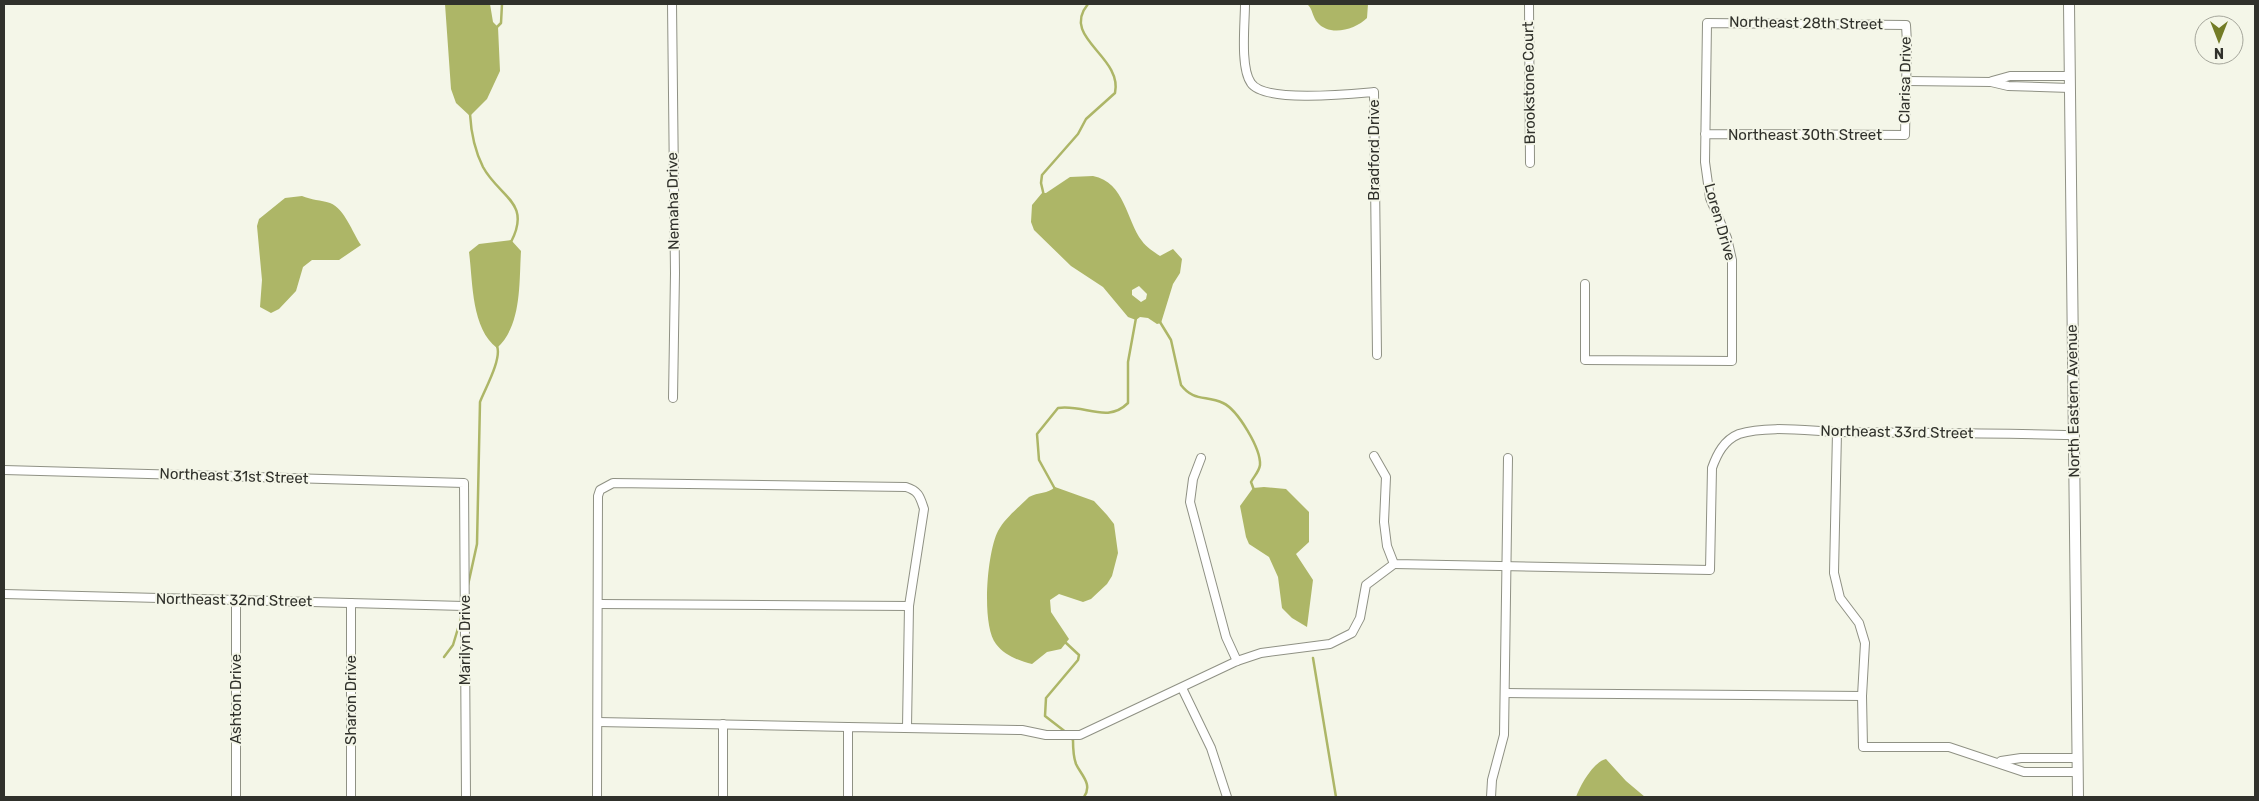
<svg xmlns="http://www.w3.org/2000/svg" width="2259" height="801" font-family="Rubik,sans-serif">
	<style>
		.water { fill: #adb667; fill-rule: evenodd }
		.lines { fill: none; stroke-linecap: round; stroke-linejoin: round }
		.stream { stroke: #adb667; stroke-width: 2.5 }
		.street-casing { stroke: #8f9184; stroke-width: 10 }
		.secondary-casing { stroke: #8f9184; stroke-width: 12 }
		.street { stroke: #fff; stroke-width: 8 }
		.secondary { stroke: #fff; stroke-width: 10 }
		.labels { text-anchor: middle; stroke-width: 4; stroke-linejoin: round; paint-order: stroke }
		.street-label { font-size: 15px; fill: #30312b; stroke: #f4f6e8 }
	</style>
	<rect width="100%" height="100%" fill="#f4f6e8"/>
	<g class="water">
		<path d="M445,4H490L493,22L498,27L500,71L487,99L470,116L456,103L451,89Z"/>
		<path d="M1307,4H1368L1367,18C1355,30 1329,37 1317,22C1312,16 1313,9 1307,4Z"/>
		<path d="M1093,176C1125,182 1126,220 1142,241C1146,247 1154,252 1160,256L1173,249L1182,259L1180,273L1173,284L1161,323L1157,324L1148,318L1140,317L1136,320L1128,317L1103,287L1071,266L1034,230L1031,222L1032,205L1042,193H1046L1070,177ZM1139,286L1147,294L1146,299L1141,302L1132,295V290Z"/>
		<path d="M302,196C311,200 321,200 330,203C345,209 352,232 361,245L339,260H312L303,267L296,291L279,309L271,313L260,307L262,280L257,226L259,219L285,198Z"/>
		<path d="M511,240L521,251C519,283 522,325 497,348C471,328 473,282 469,252L479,244Z"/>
		<path d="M1055,487L1094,501L1107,515L1114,524L1118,553L1112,576L1107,584L1091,599L1083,602L1059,594L1050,600L1051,612L1069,639L1061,649L1047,652L1032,664C1019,661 1004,655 996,644C981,625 987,552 998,531C1005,518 1019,507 1029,497C1038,492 1048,494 1055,487Z"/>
		<path d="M1264,487L1286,489L1309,512V542L1296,554L1313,580L1307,627L1292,618L1282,608L1278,577L1269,557L1249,544L1246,537L1240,506L1253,488Z"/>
		<path d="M1606,759L1626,781L1645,797H1576C1580,786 1593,762 1606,759Z"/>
	</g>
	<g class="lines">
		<g class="stream">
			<path d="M496,28L501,23L502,4"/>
			<path d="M470,114C471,132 475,151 483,167C499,197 532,202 511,242"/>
			<path d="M1044,196L1041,183L1042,175L1078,134L1086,119L1115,93C1123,56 1060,38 1088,4"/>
			<path d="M1160,322L1171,340L1181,385C1194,402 1206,395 1223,403C1238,410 1261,449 1260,465C1259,472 1254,476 1251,482L1254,490"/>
			<path d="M1055,489L1039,460L1037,434L1058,408C1085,404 1107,424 1128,403V362L1136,318"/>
			<path d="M468,585L477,544L480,402C485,389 502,359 497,346"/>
			<path d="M1065,642L1079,655L1078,660L1046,698L1045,716L1067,733"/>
			<path d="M444,657L453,645L462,615"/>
			<path d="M1313,658L1336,797"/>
			<path d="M1070,737L1073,740C1073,748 1073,756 1076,764C1081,775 1093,784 1084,797"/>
		</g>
		<g class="street-casing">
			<g id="street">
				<path d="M672,4L675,273L673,398"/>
				<path d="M1245,4C1245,23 1240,68 1251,83C1264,103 1351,94 1374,92L1377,355"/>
				<path d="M1529,4L1530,163"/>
				<path d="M1907,81L1991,82L2008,86L2070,88"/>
				<path d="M1992,81L2010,76H2070"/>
				<path d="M1585,284V360L1732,361V260L1727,238L1710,198L1705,162L1707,23L1906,25L1907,43L1905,135L1705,134"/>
				<path d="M1837,432L1834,573L1840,598L1859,623L1865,643L1862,696L1863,747H1949L2024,772H2078"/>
				<path d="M1374,456L1386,477L1384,522L1387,546L1394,564L1710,570L1712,468C1717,454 1724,440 1739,434C1766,425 1809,431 1838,432C1916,433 1995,433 2074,435"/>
				<path d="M1201,458L1193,479L1190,502L1226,637L1237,661"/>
				<path d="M4,470L464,483L466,797"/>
				<path d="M4,594L464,606"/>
				<path d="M236,600V797"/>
				<path d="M599,604L909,606"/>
				<path d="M1182,688L1211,748L1227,797"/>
				<path d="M1505,693L1862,696"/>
				<path d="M598,722L848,727"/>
				<path d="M723,724V797"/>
				<path d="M2001,761L2021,758H2077"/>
				<path d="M351,797V603"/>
				<path d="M597,797L598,496L600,490L613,483L906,487C919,491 920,497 924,509L909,606L907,727"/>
				<path d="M848,797V727L1022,730L1046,735H1080L1237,661L1261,653L1330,644L1352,633L1360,618L1366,585L1394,564"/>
				<path d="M1491,797L1492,780L1504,735L1508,458"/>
			</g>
		</g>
		<g class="secondary-casing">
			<path id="secondary" d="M2069,4L2078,797"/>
		</g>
		<use href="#street" class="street"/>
		<use href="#secondary" class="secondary"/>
	</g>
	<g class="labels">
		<g class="street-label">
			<text transform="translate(1806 23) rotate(1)" y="5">Northeast 28th Street</text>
			<text transform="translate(1905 80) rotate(-89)" y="5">Clarisa Drive</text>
			<text transform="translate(1529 83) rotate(-91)" y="5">Brookstone Court</text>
			<text x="1805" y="140">Northeast 30th Street</text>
			<text transform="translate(1374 150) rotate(-90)" y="5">Bradford Drive</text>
			<text transform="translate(673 201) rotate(-91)" y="5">Nemaha Drive</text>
			<text transform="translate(1720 222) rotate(74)" y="5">Loren Drive</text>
			<text transform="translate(2073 401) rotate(-91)" y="5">North Eastern Avenue</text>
			<text transform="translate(1897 432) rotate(1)" y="5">Northeast 33rd Street</text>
			<text transform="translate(234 476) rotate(2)" y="5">Northeast 31st Street</text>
			<text transform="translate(234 600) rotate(1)" y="5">Northeast 32nd Street</text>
			<text transform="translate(465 640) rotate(-90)" y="5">Marilyn Drive</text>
			<text transform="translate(236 699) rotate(-90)" y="5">Ashton Drive</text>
			<text transform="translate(351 700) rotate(-90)" y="5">Sharon Drive</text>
		</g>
	</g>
	<rect width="2259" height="801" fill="none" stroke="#30312b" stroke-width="10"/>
	<g transform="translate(2219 40) rotate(180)"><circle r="24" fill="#f4f6e8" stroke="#a6a79c"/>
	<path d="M0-4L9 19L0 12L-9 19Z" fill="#737c26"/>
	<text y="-8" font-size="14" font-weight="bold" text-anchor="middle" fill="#30312b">N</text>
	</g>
</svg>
